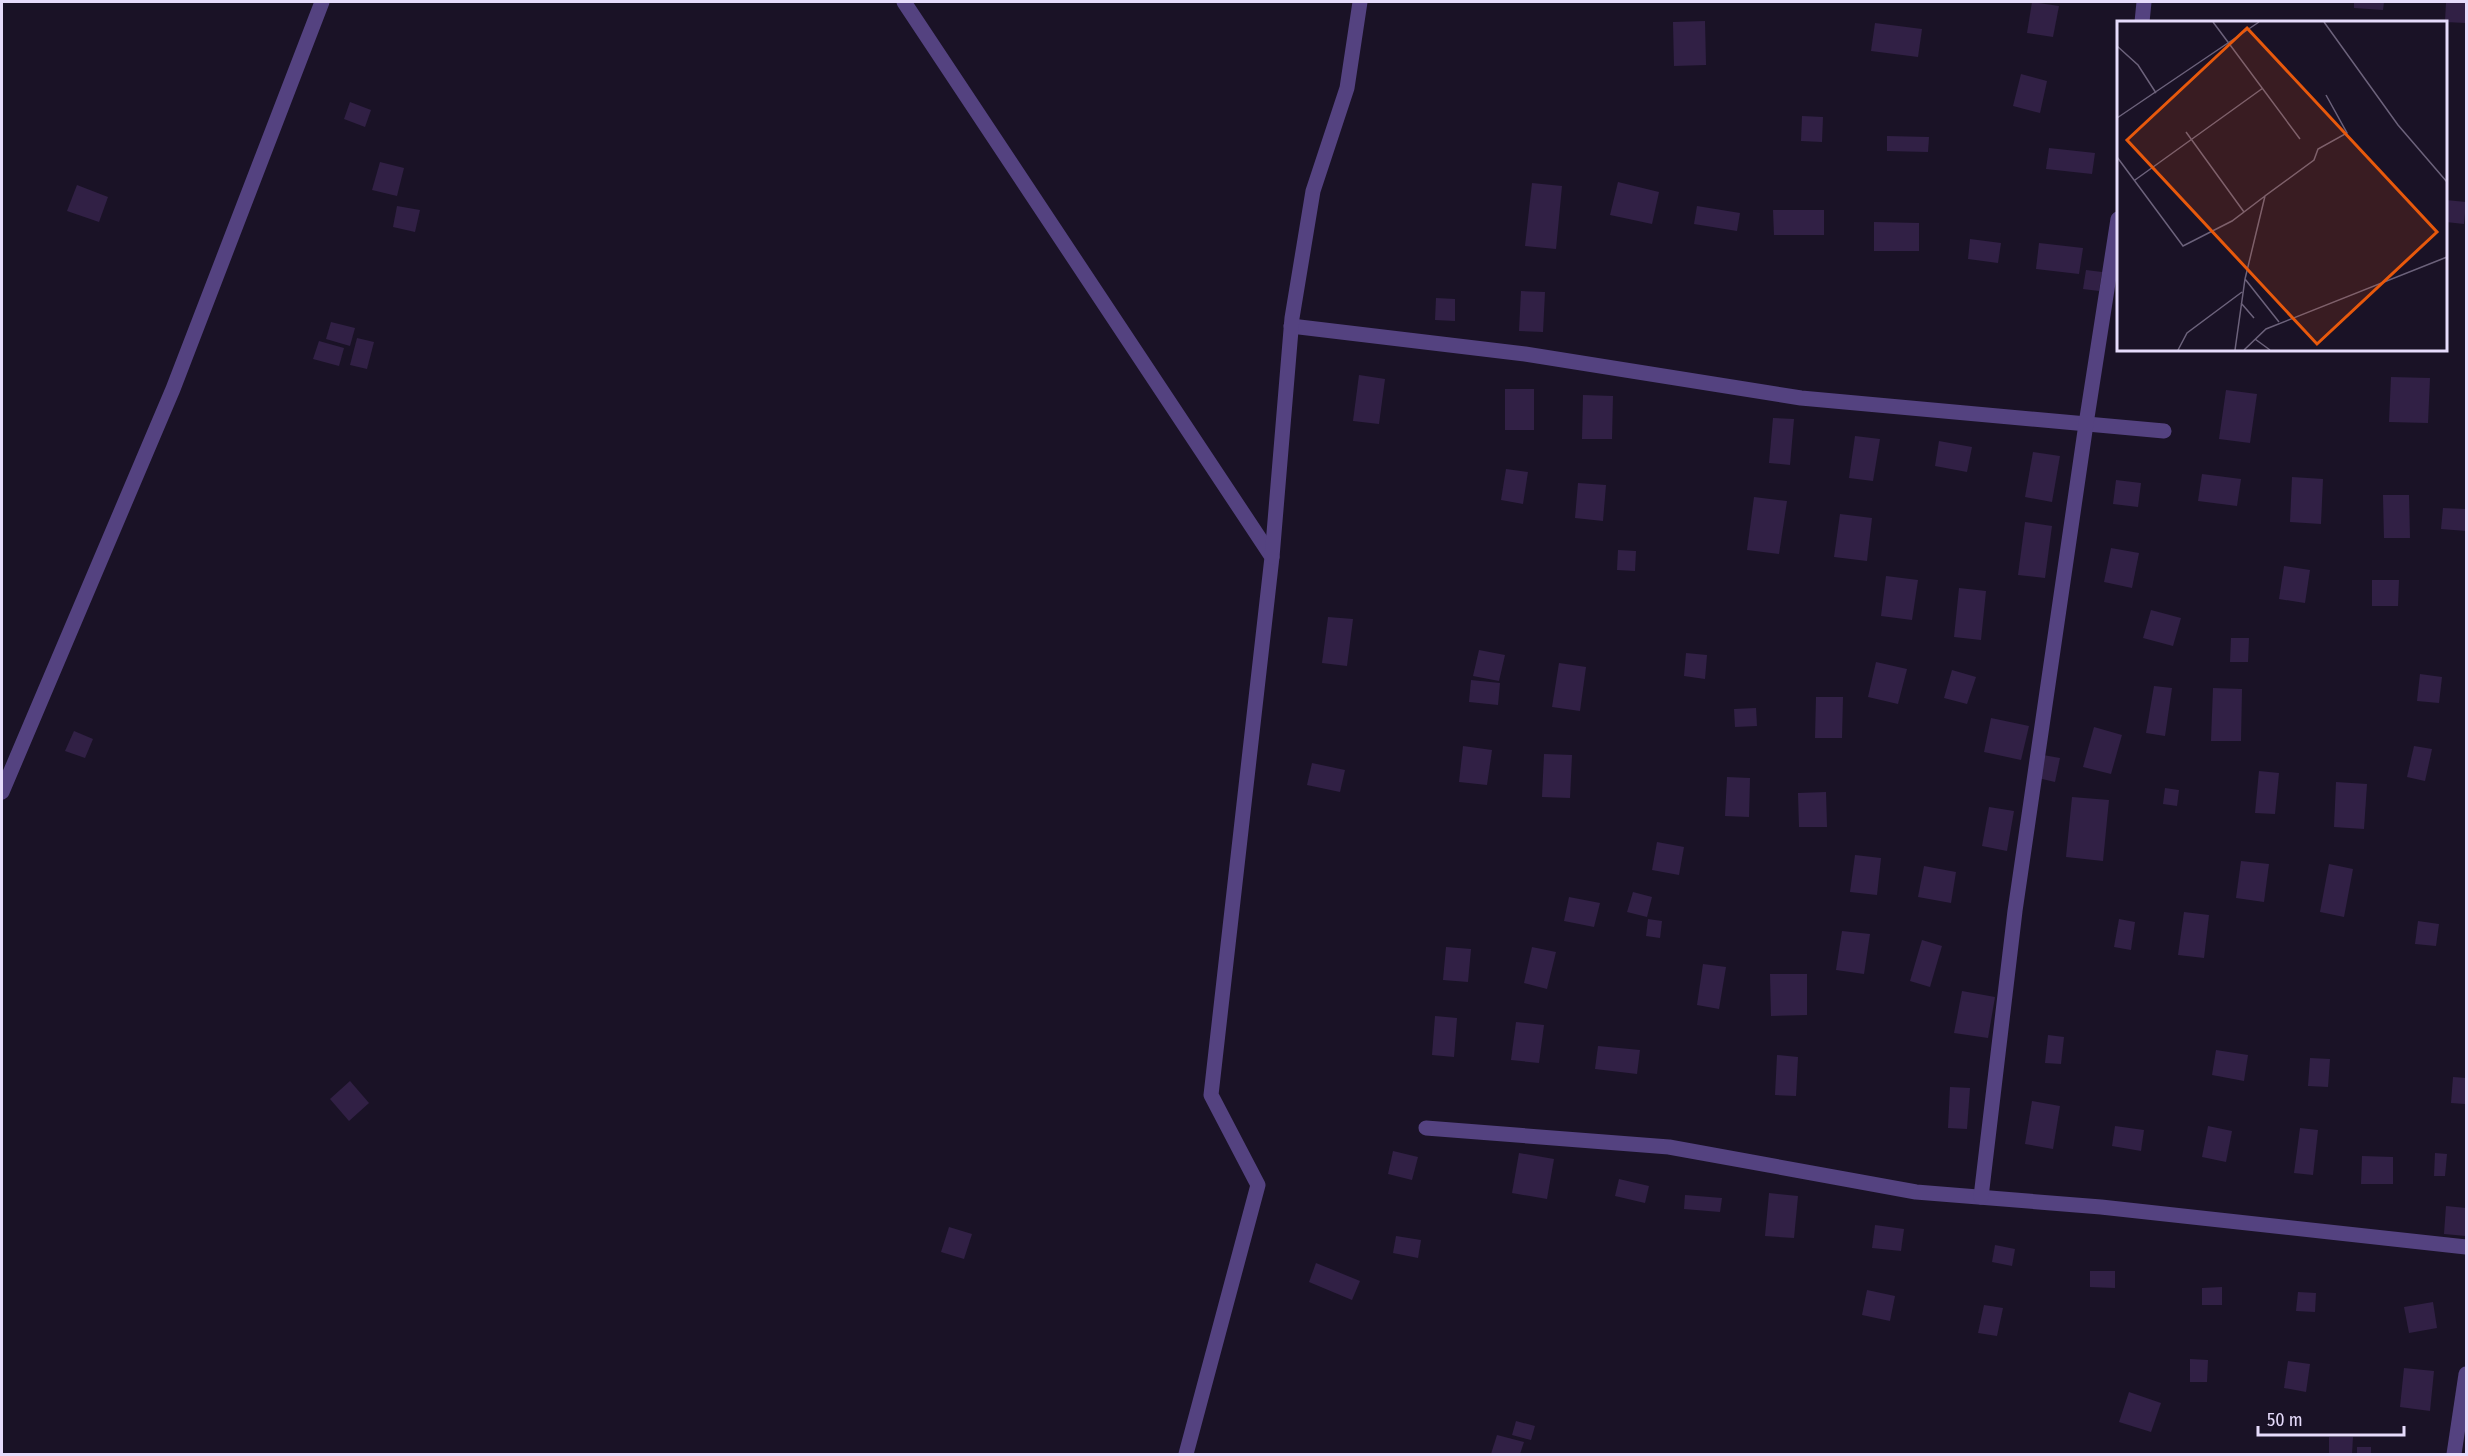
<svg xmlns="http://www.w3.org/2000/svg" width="2468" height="1456" font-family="'Fira Sans Condensed',sans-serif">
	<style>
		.building { fill: #312045 }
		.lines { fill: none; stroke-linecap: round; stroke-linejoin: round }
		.minor { stroke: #544280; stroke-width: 15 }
		.inset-road { fill: none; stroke: #6c627b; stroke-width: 1.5 }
		.view { fill: #e8590c; fill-opacity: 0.15; stroke: #e8590c; stroke-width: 3 }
		.inset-edge { fill: none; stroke: #e6dbfb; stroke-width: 3 }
	</style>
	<rect width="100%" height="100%" fill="#1a1226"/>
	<g class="building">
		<path d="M2032,2L2059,6L2053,37L2027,33Z"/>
		<path d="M2354,2H2384L2383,10L2354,8Z"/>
		<path d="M2446,2H2466V23L2445,22Z"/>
		<path d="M1705,21L1706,65L1674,66L1673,22Z"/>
		<path d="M1875,23L1922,29L1918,57L1871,51Z"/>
		<path d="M2021,74L2047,81L2040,113L2013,106Z"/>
		<path d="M350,102L371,110L365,127L344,119Z"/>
		<path d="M1802,116L1823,117L1822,142L1801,141Z"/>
		<path d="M1887,136L1929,137L1928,152L1887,151Z"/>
		<path d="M2049,148L2095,153L2092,174L2046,169Z"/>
		<path d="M380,162L404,168L397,196L372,190Z"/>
		<path d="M1618,182L1659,192L1652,224L1610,215Z"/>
		<path d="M1532,183L1562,186L1556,249L1525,246Z"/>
		<path d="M77,185L108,197L99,222L67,211Z"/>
		<path d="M2446,200L2466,202L2464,224L2446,222Z"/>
		<path d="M397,206L420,210L415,232L393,227Z"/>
		<path d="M1697,206L1740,213L1737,231L1694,224Z"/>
		<path d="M1773,210H1824V235H1774Z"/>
		<path d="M1874,222L1919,223V251H1874Z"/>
		<path d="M1970,239L2001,243L1998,263L1968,259Z"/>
		<path d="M2039,243L2083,248L2079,274L2036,269Z"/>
		<path d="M2086,270L2102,272L2099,291L2083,289Z"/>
		<path d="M1521,291L1545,292L1543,332L1519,331Z"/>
		<path d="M1436,298L1455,299V321L1435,320Z"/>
		<path d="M331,322L355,328L350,346L326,339Z"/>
		<path d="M357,338L374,342L367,369L350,365Z"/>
		<path d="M319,341L344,348L339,366L313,359Z"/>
		<path d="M1359,375L1385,379L1379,424L1353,421Z"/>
		<path d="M2391,377L2430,378L2428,423L2389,422Z"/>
		<rect x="1505" y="389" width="29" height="41"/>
		<path d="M2226,390L2257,394L2250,443L2219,439Z"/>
		<path d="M1583,395L1613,396L1612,439H1582Z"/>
		<path d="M1773,418L1794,419L1790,465L1769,463Z"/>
		<path d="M1855,436L1880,439L1873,481L1849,478Z"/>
		<path d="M1939,441L1972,447L1967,472L1935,466Z"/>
		<path d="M2033,452L2060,456L2052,502L2025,497Z"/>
		<path d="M1506,469L1528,472L1523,504L1501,500Z"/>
		<path d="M2202,474L2241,479L2237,506L2198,501Z"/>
		<path d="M2292,477L2323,479L2321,524L2290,522Z"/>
		<path d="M2116,480L2141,483L2138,507L2113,504Z"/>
		<path d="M1578,483L1606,485L1603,521L1575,518Z"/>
		<path d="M2383,495H2409L2410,538H2384Z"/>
		<path d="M1754,497L1787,501L1779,554L1747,550Z"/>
		<path d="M2443,508L2466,509V531L2441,529Z"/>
		<path d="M1840,514L1872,518L1867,561L1834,557Z"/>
		<path d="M2025,522L2052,526L2045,578L2018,575Z"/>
		<path d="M2111,548L2139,553L2132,588L2104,582Z"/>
		<path d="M1618,550L1636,551L1635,571L1617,570Z"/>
		<path d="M2284,566L2310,570L2305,603L2279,599Z"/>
		<path d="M1886,576L1918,580L1912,620L1881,616Z"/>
		<path d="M2372,580H2399L2398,606H2372Z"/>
		<path d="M1959,588L1986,591L1981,640L1954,637Z"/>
		<path d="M2151,610L2181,618L2173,646L2143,638Z"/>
		<path d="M1328,617L1353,619L1347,666L1322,663Z"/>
		<path d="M2231,638H2249L2248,662H2230Z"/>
		<path d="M1479,650L1505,655L1499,681L1473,676Z"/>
		<path d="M1686,653L1707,655L1705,679L1684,676Z"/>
		<path d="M1876,662L1907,669L1898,704L1868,697Z"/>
		<path d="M1559,663L1586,667L1580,711L1552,707Z"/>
		<path d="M1952,670L1976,677L1967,704L1944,698Z"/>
		<path d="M2420,674L2442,677L2439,703L2417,701Z"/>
		<path d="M1471,680L1500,683L1498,705L1469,702Z"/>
		<path d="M2154,686L2172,688L2165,736L2146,733Z"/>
		<path d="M2213,688L2242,689L2241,741H2211Z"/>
		<path d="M1816,697H1843L1842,738H1815Z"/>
		<path d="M1756,708L1757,726L1735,727L1734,709Z"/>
		<path d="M1991,718L2029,726L2021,760L1984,752Z"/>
		<path d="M2094,727L2122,735L2111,774L2083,767Z"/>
		<path d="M74,731L93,739L85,758L65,751Z"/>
		<path d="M1463,746L1492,750L1487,785L1459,782Z"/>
		<path d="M2414,746L2432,749L2425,781L2407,777Z"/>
		<path d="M1544,754L1572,755L1570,798L1542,797Z"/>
		<path d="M2043,755L2060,758L2055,782L2038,778Z"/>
		<path d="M1312,763L1345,770L1340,792L1307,785Z"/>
		<path d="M2259,771L2279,773L2275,814L2255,813Z"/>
		<path d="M1727,777L1750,778L1749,817L1725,816Z"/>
		<path d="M2336,782L2367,784L2364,829L2334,827Z"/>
		<path d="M2165,788L2179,790L2177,806L2163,804Z"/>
		<path d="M1826,792L1827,827H1799L1798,793Z"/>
		<path d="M2072,797L2109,800L2103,861L2066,857Z"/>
		<path d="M1989,807L2014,811L2007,851L1982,846Z"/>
		<path d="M1657,842L1684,847L1679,875L1652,870Z"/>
		<path d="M1855,855L1881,858L1877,895L1850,892Z"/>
		<path d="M2241,861L2269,864L2264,902L2236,898Z"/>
		<path d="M2329,864L2353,869L2344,917L2320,912Z"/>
		<path d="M1924,866L1956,872L1951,903L1918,897Z"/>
		<path d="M1633,892L1652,897L1647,917L1627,912Z"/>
		<path d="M1569,897L1600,903L1594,927L1564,921Z"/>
		<path d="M2184,912L2209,915L2204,958L2178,955Z"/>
		<path d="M1648,919L1662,921L1660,938L1646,936Z"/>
		<path d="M2119,919L2135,922L2131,950L2114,947Z"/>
		<path d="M2418,921L2439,924L2436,946L2415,944Z"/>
		<path d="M1842,931L1870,934L1864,974L1836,970Z"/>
		<path d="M1922,940L1942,946L1930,987L1910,981Z"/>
		<path d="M1446,947L1471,949L1468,982L1443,980Z"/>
		<path d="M1532,947L1556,952L1547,989L1524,983Z"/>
		<path d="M1703,964L1726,967L1719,1009L1697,1005Z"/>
		<path d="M1770,974H1807V1015L1771,1016Z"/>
		<path d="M1962,991L1995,997L1988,1038L1954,1033Z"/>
		<path d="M1435,1016L1457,1018L1454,1057L1432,1055Z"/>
		<path d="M1516,1022L1544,1025L1539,1063L1511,1060Z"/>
		<path d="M2048,1035L2064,1037L2061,1064L2045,1063Z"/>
		<path d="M1598,1046L1640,1050L1637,1074L1595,1069Z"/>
		<path d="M2216,1050L2248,1055L2244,1081L2212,1075Z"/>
		<path d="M1777,1055L1798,1057L1796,1096L1775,1095Z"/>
		<path d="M2310,1058L2330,1059L2328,1087L2308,1086Z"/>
		<path d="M2453,1077L2466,1078L2465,1104L2451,1103Z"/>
		<path d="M350,1081L369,1103L349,1121L330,1099Z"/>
		<path d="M1950,1087L1970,1088L1967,1129L1948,1128Z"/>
		<path d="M2032,1101L2060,1106L2053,1149L2025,1144Z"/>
		<path d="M2115,1126L2144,1130L2141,1151L2112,1146Z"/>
		<path d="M2208,1126L2232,1131L2226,1162L2202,1157Z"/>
		<path d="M2300,1128L2318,1130L2313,1175L2294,1173Z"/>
		<path d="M1393,1151L1418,1157L1412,1180L1388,1174Z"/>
		<path d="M1519,1153L1554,1159L1547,1199L1512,1193Z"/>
		<path d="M2435,1153L2447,1154L2445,1176H2434Z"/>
		<path d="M2362,1156L2393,1157V1184H2361Z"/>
		<path d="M1619,1179L1649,1186L1645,1203L1615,1196Z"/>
		<path d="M1769,1193L1798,1196L1794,1238L1765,1236Z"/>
		<path d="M1685,1195L1722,1198L1720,1212L1684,1209Z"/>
		<path d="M2446,1206L2466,1208V1236L2444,1234Z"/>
		<path d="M1875,1225L1904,1229L1901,1251L1872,1248Z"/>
		<path d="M949,1227L972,1234L964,1259L941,1252Z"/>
		<path d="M1396,1236L1421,1240L1418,1258L1393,1253Z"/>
		<path d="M1995,1245L2015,1249L2012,1266L1992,1262Z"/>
		<path d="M1316,1263L1360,1281L1352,1300L1309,1282Z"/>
		<path d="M2090,1271H2115V1288L2090,1287Z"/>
		<path d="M2222,1287V1305H2202V1288Z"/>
		<path d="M1867,1290L1895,1296L1890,1321L1862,1315Z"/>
		<path d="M2298,1292L2316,1293L2315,1312L2296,1311Z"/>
		<path d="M2433,1302L2437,1328L2409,1333L2404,1307Z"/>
		<path d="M1984,1305L2003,1308L1997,1336L1978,1333Z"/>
		<path d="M2190,1359L2208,1360L2207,1382H2190Z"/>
		<path d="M2288,1361L2310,1364L2306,1392L2284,1388Z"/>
		<path d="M2404,1368L2434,1371L2430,1411L2400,1407Z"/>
		<path d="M2129,1392L2161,1403L2151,1432L2119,1422Z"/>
		<path d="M1516,1421L1535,1426L1531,1440L1512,1435Z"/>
		<path d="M1497,1435L1524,1442L1520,1454H1491Z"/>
		<path d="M2329,1437H2353L2352,1454H2329Z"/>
		<rect x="2357" y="1447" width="14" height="7"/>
	</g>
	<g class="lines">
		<g class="minor">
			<path d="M904,2L1272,557L1211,1095L1258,1185L1186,1454"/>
			<path d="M2142,22L2144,2"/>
			<path d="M1291,326L1525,354L1801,398L2164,431"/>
			<path d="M1272,557L1292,318L1313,191L1347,88L1360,2"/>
			<path d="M2,792L173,389L322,2"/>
			<path d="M1426,1128L1669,1147L1916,1192L2101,1207L2466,1247"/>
			<path d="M1981,1197L2015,911L2086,424L2118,219"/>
			<path d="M2454,1454L2466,1374"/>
		</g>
	</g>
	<g transform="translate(2117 21)">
		<rect width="330" height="330" fill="#1a1226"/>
		<path class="inset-road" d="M96,1L183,118M207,1L281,104L330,161M0,25L21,44L39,72M0,97L142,1M69,111L127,191M0,136L66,225L115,200L148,175M18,159L146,67M124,282L137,297M162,301L128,258L148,175L197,139L201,128L230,112L209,74M138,318L153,329M61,329L70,312L125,271M118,329L128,258M127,329L149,308L330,236"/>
		<path class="view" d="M130,7L320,211L200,323L10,119Z"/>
		<rect width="330" height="330" class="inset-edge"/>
	</g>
	<rect width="2468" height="1456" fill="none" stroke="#e6dbfb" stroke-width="6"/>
	<path d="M2258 1426v9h146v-9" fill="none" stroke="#e6dbfb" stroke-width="3"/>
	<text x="2267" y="1426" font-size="18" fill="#e6dbfb" stroke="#1a1226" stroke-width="4.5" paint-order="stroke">50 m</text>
</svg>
